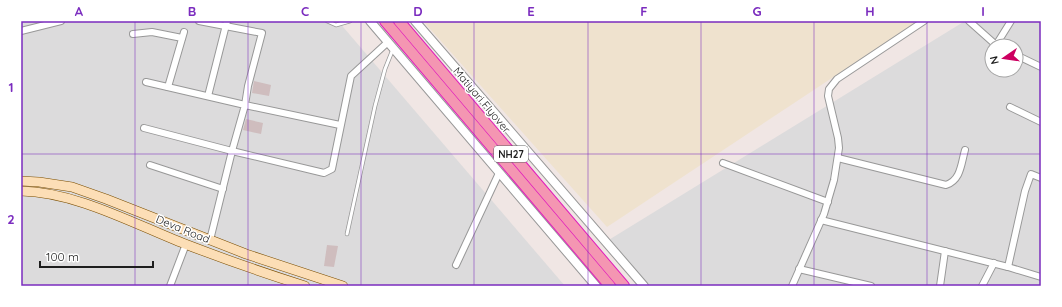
<svg xmlns="http://www.w3.org/2000/svg" width="1062" height="307" font-family="Quicksand,sans-serif">
	<style>
		.residential { fill: #dcdbdc; fill-rule: evenodd }
		.farmland { fill: #efe2ce }
		.building { fill: #cfbdbe }
		.lines { fill: none; stroke-linecap: round; stroke-linejoin: round }
		.service-casing { stroke: #989898; stroke-width: 4.5 }
		.minor-casing { stroke: #989898; stroke-width: 8 }
		.tertiary-casing { stroke: #989898; stroke-width: 10 }
		.secondary-casing { stroke: #7a4d01; stroke-width: 10 }
		.trunk-casing { stroke: #e11ebd; stroke-width: 12 }
		.service { stroke: #fff; stroke-width: 3 }
		.minor { stroke: #fff; stroke-width: 6 }
		.tertiary { stroke: #fff; stroke-width: 8 }
		.secondary { stroke: #fcdeb6; stroke-width: 9 }
		.trunk { stroke: #f496b2; stroke-width: 10 }
		.grid { fill: none; stroke: #7b2cbf; stroke-width: 1; stroke-opacity: 0.55 }
		.labels { text-anchor: middle; stroke-width: 3; stroke-linejoin: round; paint-order: stroke }
		.shield { fill: #fff; stroke: #626262; stroke-width: 1 }
		.shield-label { font-size: 10px; font-weight: bold; fill: #1e1e1e }
		.street-label { font-size: 11px; fill: #1e1e1e; stroke: #fff }
		.neatline { fill: none; stroke: #7b2cbf; stroke-width: 1.5 }
		.grid-label { font-size: 13px; text-anchor: middle; font-weight: bold; fill: #7b2cbf }
	</style>
	<rect width="100%" height="100%" fill="#f0e6e4"/>
	<g class="residential">
		<path d="M21,21H338L565,286H21Z"/>
		<path d="M965,21H1041V286H645L607,241ZM992,46H1016V70H992Z"/>
	</g>
	<path class="farmland" d="M423,21H918L607,227Z"/>
	<g class="building">
		<path d="M254,81L271,85L269,96L252,93Z"/>
		<path d="M246,119L263,123L261,134L243,130Z"/>
		<path d="M327,245L338,246L334,267L324,266Z"/>
	</g>
	<g class="lines">
		<g class="service-casing">
			<g id="service">
				<path d="M327,21L336,25L350,21"/>
				<path d="M347,234L375,106L385,69L393,49"/>
			</g>
		</g>
		<g class="minor-casing">
			<g id="minor">
				<path d="M199,21L262,33L248,86L245,105L340,125"/>
				<path d="M969,21L996,45L1011,21"/>
				<path d="M21,31L61,21"/>
				<path d="M133,34L152,32L182,38"/>
				<path d="M1016,55L1041,67"/>
				<path d="M168,87L184,32"/>
				<path d="M208,96L227,21"/>
				<path d="M1010,107L1041,122"/>
				<path d="M144,128L232,151L245,105L146,82"/>
				<path d="M838,158L946,185C961,180 961,164 965,150"/>
				<path d="M723,163L828,202"/>
				<path d="M150,165L223,189"/>
				<path d="M821,220L1008,267L1041,277"/>
				<path d="M210,240L232,151L324,173L332,169L351,76L388,42"/>
				<path d="M456,265L499,173"/>
				<path d="M1008,267L1025,191L1031,174L1041,178"/>
				<path d="M799,269L871,286"/>
				<path d="M170,286L186,244"/>
				<path d="M792,286L824,214L834,180L839,148L838,138L828,96L829,89L837,79L924,21"/>
				<path d="M940,286L945,251"/>
				<path d="M982,286L994,263"/>
			</g>
		</g>
		<g class="tertiary-casing">
			<g id="tertiary">
				<path d="M370,21L596,286"/>
				<path d="M415,21L644,286"/>
			</g>
		</g>
		<g class="secondary-casing">
			<g id="secondary">
				<path d="M21,181L39,182L72,187L106,199L246,254L343,286"/>
				<path d="M21,191C76,192 134,224 185,244C224,259 264,273 305,286"/>
			</g>
		</g>
		<g class="trunk-casing">
			<g id="trunk">
				<path d="M385,21L610,286"/>
				<path d="M399,21L624,286"/>
			</g>
		</g>
		<use href="#service" class="service"/>
		<use href="#minor" class="minor"/>
		<use href="#tertiary" class="tertiary"/>
		<use href="#secondary" class="secondary"/>
		<use href="#trunk" class="trunk"/>
	</g>
	<path class="grid" d="M135,21V286M248,21V286M361,21V286M474,21V286M588,21V286M701,21V286M814,21V286M927,21V286M21,154H1041"/>
	<g class="labels">
		<rect class="shield" x="494" y="146" width="34" height="16" rx="3"/>
		<g class="shield-label">
			<text x="511" y="158">NH27</text>
		</g>
		<g class="street-label">
			<text transform="translate(482 100) rotate(50)" y="4">Matiyari Flyover</text>
			<text transform="translate(183 229) rotate(22)" y="4">Deva Road</text>
		</g>
	</g>
	<rect width="1062" height="307" fill="none" stroke="#ffffff" stroke-width="44"/>
	<g transform="translate(1004 58) rotate(257)"><circle r="19" fill="#ffffff" stroke="#a5a5a5"/>
	<path d="M0-3L7 15L0 10L-7 15Z" fill="#cd0061"/>
	<text y="-6" font-size="11" font-weight="bold" text-anchor="middle" fill="#1e1e1e">N</text>
	</g>
	<path d="M40 261v6h113v-6" fill="none" stroke="#1e1e1e" stroke-width="2"/>
	<text x="46" y="261" font-size="12" fill="#1e1e1e" stroke="#ffffff" stroke-width="3" paint-order="stroke">100 m</text>
	<rect x="22" y="22" width="1018" height="263" class="neatline"/>
	<g class="grid-label">
		<text x="79" y="16">A</text>
		<text x="192" y="16">B</text>
		<text x="305" y="16">C</text>
		<text x="418" y="16">D</text>
		<text x="531" y="16">E</text>
		<text x="644" y="16">F</text>
		<text x="757" y="16">G</text>
		<text x="870" y="16">H</text>
		<text x="983" y="16">I</text>
		<text x="11" y="92">1</text>
		<text x="11" y="224">2</text>
	</g>
</svg>
